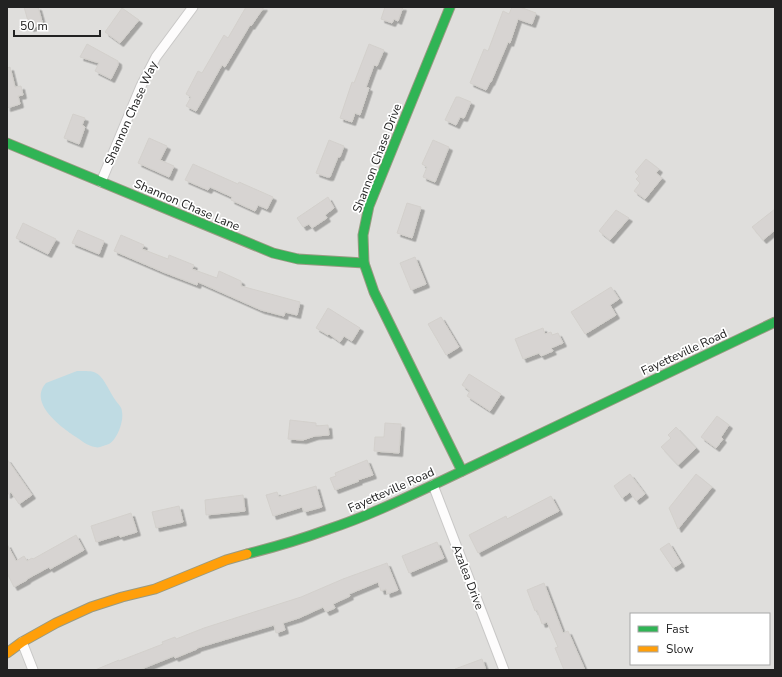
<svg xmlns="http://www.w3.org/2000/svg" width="782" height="677" font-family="'Nunito Sans',sans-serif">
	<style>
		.residential { fill: #dfdedc; fill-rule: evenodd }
		.water { fill: #bfdbe3 }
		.building { fill: #d7d4d2; stroke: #d3d0cc; filter: url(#shadow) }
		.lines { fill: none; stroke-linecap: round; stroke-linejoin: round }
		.street-casing { stroke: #c9c8c7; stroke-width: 11 }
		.fast-casing { stroke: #999a82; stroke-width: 11 }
		.slow-casing { stroke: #999a82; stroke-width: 11 }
		.street { stroke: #fdfcfc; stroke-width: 9 }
		.fast { stroke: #30b455; stroke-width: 9 }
		.slow { stroke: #ff9f0a; stroke-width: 9 }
		.labels { text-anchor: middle; stroke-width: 3.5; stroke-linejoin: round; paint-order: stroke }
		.street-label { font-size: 12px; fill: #222; stroke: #fff }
	</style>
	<defs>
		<filter id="shadow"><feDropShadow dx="3.5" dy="3.5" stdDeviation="0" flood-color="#0004"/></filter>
	</defs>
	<rect width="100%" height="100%" fill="#f0eeeb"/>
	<path class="residential" d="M7,7H775V670H7ZM631,614H769V664H631Z"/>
	<path class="water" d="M77,371C94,371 98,370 107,386C110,391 113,397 116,401C119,405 122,407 122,412C124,421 117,440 109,444C107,445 105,445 103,446C100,447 98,448 95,447C88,446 82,441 76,437C61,427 28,403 46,383Z"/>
	<g class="building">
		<path d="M24,7H38L43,25L30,28Z"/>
		<path d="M246,7H264L251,26L250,25L225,67L222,65L196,111L186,106L191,97L186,94L198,71L202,73L224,35L228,38Z"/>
		<path d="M385,7H403L398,21L394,19L392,23L381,19Z"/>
		<path d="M512,7H520L536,13L532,24L518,19L510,43L508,42L491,82H490L486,90L470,83L484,49L488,51L503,11L509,14Z"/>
		<path d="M122,8L139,20L120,43L105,32Z"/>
		<path d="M87,44L118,61V65L111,79L95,71L99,63L80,57Z"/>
		<path d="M369,44L384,50L377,66L374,65L366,87L369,88L360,115L355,113L352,122L340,118L352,82L354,83Z"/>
		<path d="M10,67L15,87L21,86L23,95L18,96L20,104L7,108V68Z"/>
		<path d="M456,97H459L471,102L464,118L460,117L456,125L445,120Z"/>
		<path d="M73,114L85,118L82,125L85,127L79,144L64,138Z"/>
		<path d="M149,138L167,146L160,160L174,166L169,177L138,163Z"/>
		<path d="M329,140L344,146L340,157H338L330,177H327L316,173Z"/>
		<path d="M433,140L449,147L435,182L423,177L427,167L422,164Z"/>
		<path d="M646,159L659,169L656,173L662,178L645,199L634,191L640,183L636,179L639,176L635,172Z"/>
		<path d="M193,164L238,184L239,182L273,197L267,209L258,205L255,211L231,200L232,197L210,187L208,190L185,180Z"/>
		<path d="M328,197L334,208L325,215L327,218L312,228L309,224L303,227L297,218Z"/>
		<path d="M407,203L421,207L412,238L397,233Z"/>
		<path d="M775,209V230L763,240L752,227Z"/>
		<path d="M616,210L629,218L610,240L599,231Z"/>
		<path d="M23,223L56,239L48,254L16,238Z"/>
		<path d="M78,230L104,241L99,254L72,243Z"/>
		<path d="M121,235L144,245L142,249L168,259L169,255L194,265L192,269L217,278L219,271L241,281V286L300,302L297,315L285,312L284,316L261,310L198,282L197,285L163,272L114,251Z"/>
		<path d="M415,257L426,284L411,290L400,263Z"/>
		<path d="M611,287L619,299L610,305L616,315L585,334L571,312Z"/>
		<path d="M328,308L360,328L352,341L344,336L340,342L329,334L328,335L316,328Z"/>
		<path d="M441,317L459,347L446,355L428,324Z"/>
		<path d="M543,328L545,334L551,332L552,335L558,333L563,343L551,348L553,351L541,356L539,353L523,359L515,339Z"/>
		<path d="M469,374L501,394L490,411L467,396L470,391L462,385Z"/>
		<path d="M717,416L729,425L721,437L723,439L716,448L701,437Z"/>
		<path d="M290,420L316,423V426L328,425L329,435L315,436L303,440L288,439Z"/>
		<path d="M385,423L401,424L399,453L374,451L375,437H384Z"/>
		<path d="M676,427L696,448L678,465L661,447L671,438L668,435Z"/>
		<path d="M7,459L32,495L19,504L11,492L7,495Z"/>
		<path d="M367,460L373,475L358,480L359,481L335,490L330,478L336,476L335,473Z"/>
		<path d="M630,474L645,494L636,501L630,492L622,498L614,486Z"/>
		<path d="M696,474L712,487L678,529L669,508Z"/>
		<path d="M316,486L322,507L304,512L302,507L273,516L266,495L277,492L279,497Z"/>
		<path d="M243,495L245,511L206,515L205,500Z"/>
		<path d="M551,496L559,511L478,553L469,535L506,516L507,519Z"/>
		<path d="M179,506L183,522L156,528L152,512Z"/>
		<path d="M131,513L137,532L120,537L119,535L96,542L91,526Z"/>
		<path d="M76,535L84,550L50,569L49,567L27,579V580L14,587L7,573V544L16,561L24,556L27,561L32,558L33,559Z"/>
		<path d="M437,542L444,558L409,573L402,556Z"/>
		<path d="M669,543L681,563L673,568L660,549Z"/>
		<path d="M387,563L398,590L387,594L386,589L381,591L378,582L349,594L350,596L333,604L335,608L326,612L323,607L299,618L283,623L285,630L276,633L274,625L197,648V649L175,658L174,656L139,670H95L119,660V661L163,644L162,642L175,637L176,639L204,628L301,597L343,579Z"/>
		<path d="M544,583L563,633L568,631L585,670H564L555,648L558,647L547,622L542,624L537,610L535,611L527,590Z"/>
		<path d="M482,659L486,670H455V669Z"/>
	</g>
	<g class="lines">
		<g class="street-casing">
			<g id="street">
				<path d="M101,182L141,86L156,57L193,7"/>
				<path d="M433,485L504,670"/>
				<path d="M22,642L33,670"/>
			</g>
		</g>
		<g class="fast-casing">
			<g id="fast">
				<path d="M450,7L369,206L363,235L364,263L374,292L462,471"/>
				<path d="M7,143L273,253L298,259L364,263"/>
				<path d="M247,554C275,547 302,539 329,529C365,517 399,501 433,485L775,322"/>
			</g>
		</g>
		<g class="slow-casing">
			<path id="slow" d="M7,653L22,642L56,623L91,607L122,597L155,589L226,560L247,554"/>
		</g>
		<use href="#street" class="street"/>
		<use href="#fast" class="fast"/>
		<use href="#slow" class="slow"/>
	</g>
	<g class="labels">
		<g class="street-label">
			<text transform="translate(131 113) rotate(-66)" y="4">Shannon Chase Way</text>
			<text transform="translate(377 158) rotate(-69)" y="4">Shannon Chase Drive</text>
			<text transform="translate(187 205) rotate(23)" y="4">Shannon Chase Lane</text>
			<text transform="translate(684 352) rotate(-25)" y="4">Fayetteville Road</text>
			<text transform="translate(391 490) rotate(-24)" y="4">Fayetteville Road</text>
			<text transform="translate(468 577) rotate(69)" y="4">Azalea Drive</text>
		</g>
	</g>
	<rect width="782" height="677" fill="none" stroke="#222222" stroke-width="16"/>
	<rect x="630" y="613" width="140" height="52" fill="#ffffff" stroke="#a7a7a7"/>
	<rect x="638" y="626" width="20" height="6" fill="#30b455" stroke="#a7a7a7"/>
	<text x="666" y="633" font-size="12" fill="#222222">Fast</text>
	<rect x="638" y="646" width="20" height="6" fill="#ff9f0a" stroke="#a7a7a7"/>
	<text x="666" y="653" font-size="12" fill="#222222">Slow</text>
	<path d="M14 30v6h86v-6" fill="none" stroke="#222222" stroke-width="2"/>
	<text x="20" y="30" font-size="12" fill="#222222" stroke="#ffffff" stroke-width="3" paint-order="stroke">50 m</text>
</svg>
